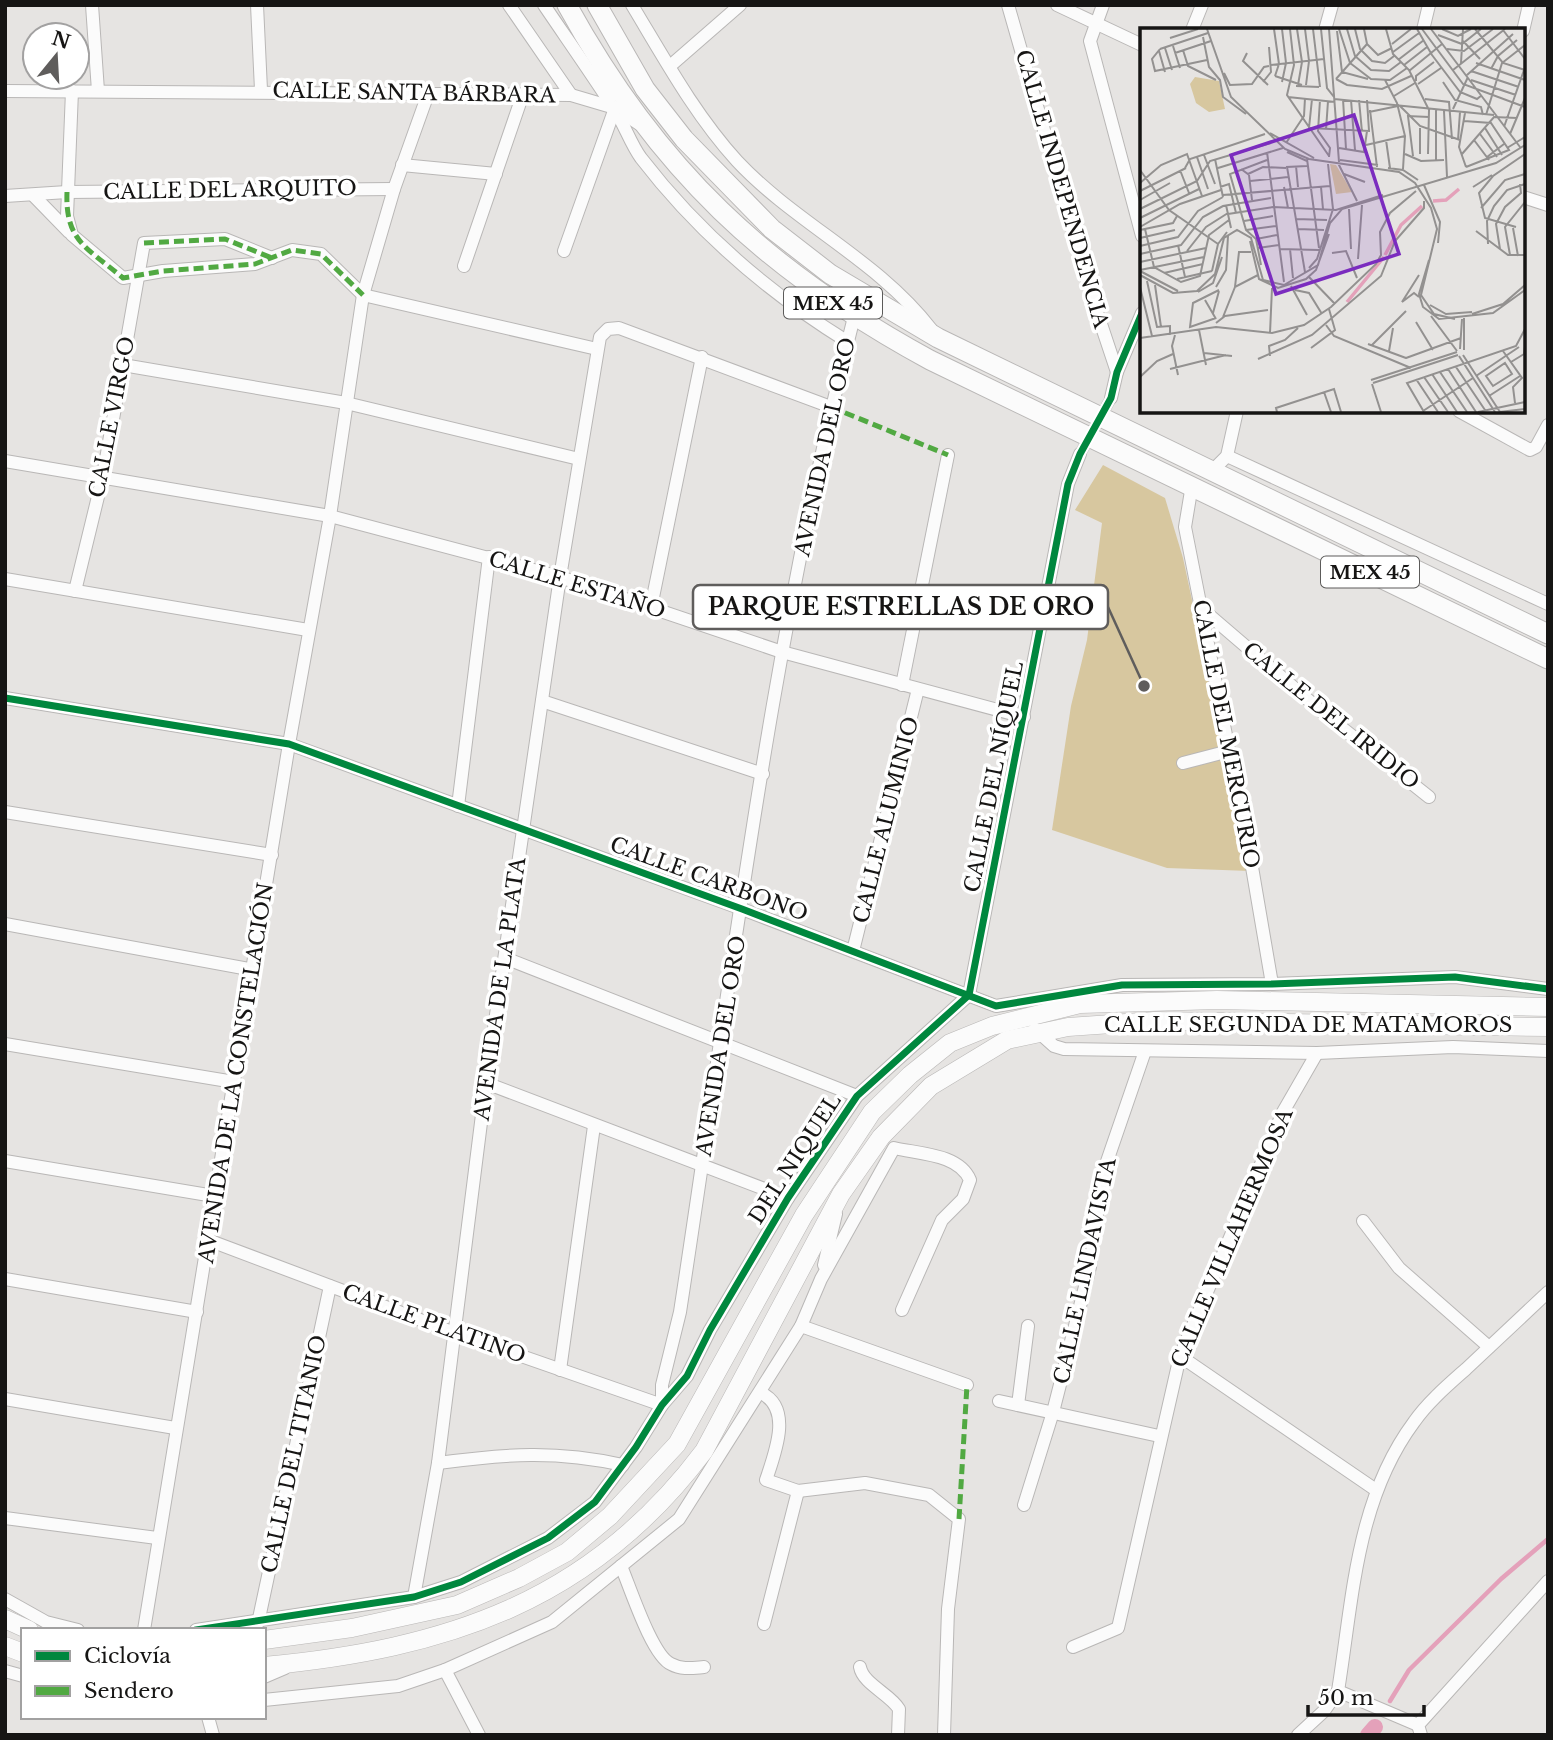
<svg xmlns="http://www.w3.org/2000/svg" width="1553" height="1740" font-family="'Libre Baskerville',serif">
	<style>
		.green { fill: #d7c79f }
		.lines { fill: none; stroke-linecap: round; stroke-linejoin: round }
		.stream { stroke: #e4a1ba; stroke-width: 4.5 }
		.canal { stroke: #e4a1ba; stroke-width: 16 }
		.street-tunnel { stroke: #c7c5c3; stroke-width: 12; stroke-dasharray: 12 6; stroke-linecap: butt }
		.street-casing { stroke: #b9b7b6; stroke-width: 14 }
		.secondary-casing { stroke: #b9b7b6; stroke-width: 19 }
		.primary-casing { stroke: #b9b7b6; stroke-width: 21 }
		.street { stroke: #fbfbfb; stroke-width: 12 }
		.secondary { stroke: #fbfbfb; stroke-width: 18 }
		.primary { stroke: #fbfbfb; stroke-width: 19 }
		.quiet { stroke: #51a942; stroke-width: 5; stroke-dasharray: 10 5; stroke-linecap: butt }
		.cycleway-casing { stroke: #fff; stroke-width: 11 }
		.cycleway { stroke: #00873e; stroke-width: 7 }
		.labels { text-anchor: middle; stroke-width: 7; stroke-linejoin: round; paint-order: stroke }
		.shield { fill: #fff; stroke: #5c5b5a; stroke-width: 2 }
		.shield-label { font-size: 19px; font-weight: bold; fill: #161514 }
		.street-label { font-size: 21px; fill: #161514; stroke: #fff }
		.inset-river { fill: none; stroke: #e4a1ba; stroke-width: 3.5 }
		.inset-road { fill: none; stroke: #939190; stroke-width: 2 }
		.view { fill: #7b2cbf; fill-opacity: 0.15; stroke: #7b2cbf; stroke-width: 3.5 }
		.inset-edge { fill: none; stroke: #161514; stroke-width: 3.5 }
		.leader { fill: none; stroke: #5f5d5c; stroke-width: 2.5 }
		.callout-dot { fill: #5f5d5c; stroke: #fff; stroke-width: 2.5 }
		.callout { fill: #fff; stroke: #5f5d5c; stroke-width: 2.5 }
		.callout-label { font-size: 23px; text-anchor: middle; font-weight: bold; fill: #161514 }
	</style>
	<rect width="100%" height="100%" fill="#e6e4e2"/>
	<path class="green" d="M1103,465L1165,498L1183,558L1250,871L1167,868L1052,830L1071,706L1087,640L1102,523L1075,510Z"/>
	<g class="lines">
		<path class="stream" d="M1390,1701L1409,1670L1501,1579L1548,1539"/>
		<path class="canal" d="M1368,1735L1375,1727"/>
		<path class="street-tunnel" d="M1080,454L1111,398"/>
		<g class="street-casing">
			<g id="street">
				<path d="M92,5L98,91"/>
				<path d="M257,5L261,90"/>
				<path d="M509,5L571,95"/>
				<path d="M544,5C567,39 591,73 613,107C624,123 630,143 641,158C698,232 769,293 848,342"/>
				<path d="M632,5C664,58 695,115 737,161C796,224 878,260 931,329"/>
				<path d="M1008,5L1091,294L1117,372"/>
				<path d="M1057,5L1142,45"/>
				<path d="M1103,5L1090,41L1142,236"/>
				<path d="M1192,30L1202,5"/>
				<path d="M1325,30L1332,5"/>
				<path d="M1423,30L1429,5"/>
				<path d="M1523,31L1529,5"/>
				<path d="M670,66L740,5"/>
				<path d="M5,91L571,95L615,108L639,124"/>
				<path d="M72,91L67,216L72,235L123,278L163,271L255,264L292,250L321,254L363,295L597,349"/>
				<path d="M402,165L496,174"/>
				<path d="M33,195L69,232"/>
				<path d="M5,196L67,192L394,189"/>
				<path d="M1523,197L1548,205"/>
				<path d="M564,251L615,108"/>
				<path d="M464,266L523,94"/>
				<path d="M123,365L346,403L579,459"/>
				<path d="M1111,398L1117,372L1142,313"/>
				<path d="M1459,411L1530,450L1536,447L1548,425"/>
				<path d="M1227,456L1548,604"/>
				<path d="M5,461L330,516L560,577L782,652L1024,717"/>
				<path d="M1212,471L1227,456L1237,411"/>
				<path d="M1192,485L1185,527L1252,867L1272,984"/>
				<path d="M5,579L308,630"/>
				<path d="M75,591L103,476L144,243L225,239L272,258"/>
				<path d="M651,607L702,357"/>
				<path d="M1201,608L1327,716L1429,797"/>
				<path d="M902,685L948,455"/>
				<path d="M5,698L289,744L742,909L996,1006L1122,985L1272,984L1455,977L1548,989"/>
				<path d="M542,701L763,774"/>
				<path d="M1183,763L1229,751"/>
				<path d="M458,806L489,557"/>
				<path d="M5,812L272,855"/>
				<path d="M5,924L254,970"/>
				<path d="M853,951L918,689"/>
				<path d="M505,958L857,1096"/>
				<path d="M1035,1029L1054,1046L1064,1049L1317,1053L1453,1047L1548,1051"/>
				<path d="M5,1044L234,1082"/>
				<path d="M486,1083L788,1198"/>
				<path d="M5,1161L214,1196"/>
				<path d="M1363,1221L1399,1268L1489,1347"/>
				<path d="M208,1240L455,1333L662,1405"/>
				<path d="M824,1265L836,1214"/>
				<path d="M5,1279L197,1312"/>
				<path d="M801,1326L967,1385"/>
				<path d="M1180,1356L1376,1490"/>
				<path d="M560,1370L594,1126"/>
				<path d="M761,1393C793,1408 775,1453 766,1480L798,1491L764,1624"/>
				<path d="M5,1399L175,1428"/>
				<path d="M999,1401L1159,1436"/>
				<path d="M662,1405V1385L680,1312C731,980 771,643 854,317"/>
				<path d="M1018,1405L1028,1326"/>
				<path d="M438,1463C507,1454 555,1450 623,1465"/>
				<path d="M798,1491L865,1483L929,1495L959,1519L948,1609L944,1735"/>
				<path d="M1024,1505L1053,1412L1090,1267L1102,1176L1145,1051"/>
				<path d="M5,1518L157,1538"/>
				<path d="M621,1566C630,1587 652,1656 671,1664C682,1670 692,1668 704,1667"/>
				<path d="M414,1597L438,1463L486,1083L560,577L600,337L608,329L619,328L831,407"/>
				<path d="M5,1599L46,1622L78,1630"/>
				<path d="M258,1623L330,1286"/>
				<path d="M144,1630L289,744L330,516L363,295L394,189L428,94"/>
				<path d="M196,1630L414,1597L461,1582L548,1538L595,1502L636,1447L662,1405L687,1376L710,1330L788,1198L857,1096L969,995L1068,484L1080,454"/>
				<path d="M1073,1647L1118,1628L1180,1356L1283,1112L1317,1053"/>
				<path d="M860,1667C863,1684 890,1694 899,1709L898,1735"/>
				<path d="M445,1670L479,1735"/>
				<path d="M5,1671L23,1676"/>
				<path d="M264,1677L285,1668"/>
				<path d="M1338,1691L1418,1725"/>
				<path d="M264,1700L398,1686L445,1670L552,1622L679,1519L801,1326L821,1279L894,1148C920,1154 959,1154 970,1180L963,1199L942,1220L902,1310"/>
				<path d="M208,1717L213,1735"/>
				<path d="M1298,1735L1324,1711L1338,1691C1353,1598 1356,1500 1414,1422C1428,1402 1448,1385 1466,1369C1494,1343 1521,1317 1548,1292"/>
				<path d="M1421,1735L1418,1725L1548,1581"/>
			</g>
		</g>
		<g class="secondary-casing">
			<g id="secondary">
				<path d="M5,1619L29,1630"/>
				<path d="M264,1640L352,1628L457,1605L519,1578L567,1552L610,1516L677,1444L804,1215L872,1112L910,1075L950,1043L992,1026L1080,1004L1217,1000L1548,1007"/>
				<path d="M5,1646L23,1653"/>
				<path d="M264,1666C446,1649 591,1602 704,1451L841,1194L881,1137L931,1086L1007,1040L1068,1027L1155,1021L1548,1027"/>
			</g>
		</g>
		<g class="primary-casing">
			<g id="primary">
				<path d="M567,5C657,169 766,271 930,360L1548,659"/>
				<path d="M597,5L645,89L684,139L772,229L830,274L938,338L1548,634"/>
			</g>
		</g>
		<use href="#street" class="street"/>
		<use href="#secondary" class="secondary"/>
		<use href="#primary" class="primary"/>
		<g class="quiet">
			<path d="M67,192C65,242 88,248 123,278L163,271L255,264L292,250L321,254L363,295"/>
			<path d="M144,243L225,239L272,258"/>
			<path d="M831,407L948,455"/>
			<path d="M959,1519L967,1385"/>
		</g>
		<g class="cycleway-casing">
			<g id="cycleway">
				<path d="M5,698L289,744L742,909L996,1006L1122,985L1272,984L1455,977L1548,989"/>
				<path d="M196,1630L414,1597L461,1582L548,1538L595,1502L636,1447L662,1405L687,1376L710,1330L788,1198L857,1096L969,995L1068,484L1080,454L1111,398L1117,372L1142,313"/>
			</g>
		</g>
		<use href="#cycleway" class="cycleway"/>
	</g>
	<g class="labels">
		<g class="shield">
			<rect x="784" y="287.5" width="98" height="31" rx="5"/>
			<rect x="1321" y="556.5" width="98" height="31" rx="5"/>
		</g>
		<g class="shield-label">
			<text x="833" y="310">MEX 45</text>
			<text x="1370" y="579">MEX 45</text>
		</g>
		<g class="street-label">
			<text transform="translate(414 93) rotate(1)" y="7">CALLE SANTA BÁRBARA</text>
			<text transform="translate(1062 189) rotate(74)" y="7">CALLE INDEPENDENCIA</text>
			<text transform="translate(230 190) rotate(-1)" y="7">CALLE DEL ARQUITO</text>
			<text transform="translate(112 417) rotate(-79)" y="7">CALLE VIRGO</text>
			<text transform="translate(825 447) rotate(-78)" y="7">AVENIDA DEL ORO</text>
			<text transform="translate(577 585) rotate(17)" y="7">CALLE ESTAÑO</text>
			<text transform="translate(1331 716) rotate(39)" y="7">CALLE DEL IRIDIO</text>
			<text transform="translate(1226 734) rotate(79)" y="7">CALLE DEL MERCURIO</text>
			<text transform="translate(994 777) rotate(-79)" y="7">CALLE DEL NÍQUEL</text>
			<text transform="translate(886 820) rotate(-76)" y="7">CALLE ALUMINIO</text>
			<text transform="translate(709 879) rotate(20)" y="7">CALLE CARBONO</text>
			<text transform="translate(500 989) rotate(-82)" y="7">AVENIDA DE LA PLATA</text>
			<text x="1308" y="1032">CALLE SEGUNDA DE MATAMOROS</text>
			<text transform="translate(721 1046) rotate(-81)" y="7">AVENIDA DEL ORO</text>
			<text transform="translate(236 1073) rotate(-81)" y="7">AVENIDA DE LA CONSTELACIÓN</text>
			<text transform="translate(795 1159) rotate(-57)" y="7">DEL NIQUEL</text>
			<text transform="translate(1232 1238) rotate(-67)" y="7">CALLE VILLAHERMOSA</text>
			<text transform="translate(1085 1271) rotate(-78)" y="7">CALLE LINDAVISTA</text>
			<text transform="translate(434 1324) rotate(20)" y="7">CALLE PLATINO</text>
			<text transform="translate(294 1454) rotate(-78)" y="7">CALLE DEL TITANIO</text>
		</g>
	</g>
	<g transform="translate(1140 28)">
		<rect width="385" height="385" fill="#e6e4e2"/>
		<path d="M55,49L79,53L85,81L69,84L56,75L50,56ZM190,136L196,137L212,164L196,166Z" fill="#d7c79f"/>
		<path class="inset-river" d="M293,173L306,172L319,161M245,227L261,197L282,178M207,274L244,229"/>
		<path class="inset-road" d="M67,1L91,69L145,121L169,131L259,144L275,155L291,180L297,201L281,267L294,286L315,291M134,1L139,36L135,48M142,1L146,35L142,54M150,1L154,37L147,67L189,128M157,1L162,34L158,57M165,1L169,33L166,57M173,1L180,59M181,1L187,60L194,69M189,1L199,134M199,1L210,35L231,51L250,52L267,40M207,1L215,28L231,42L249,43L261,34M215,1L220,21L232,33L245,35L254,28M224,1L227,16L238,27L252,20M246,1L253,26L269,42L289,82L288,126M277,1L292,27M282,1L323,56L385,79M291,1L380,119M302,1L318,8L331,1M335,1L363,35L385,42M363,2L385,31M197,3L202,44L228,51M298,7L322,16L341,1M63,9L69,39L80,52L83,69L106,86M30,10L58,1M323,13L340,31M252,16L271,1M33,18L40,40M25,20L32,42M20,21L12,31L15,43L67,32M20,21L68,5M307,21L324,23L353,1M43,22L48,38L76,52M19,23L25,44M253,24L279,5M35,25L71,13M107,25L103,33L128,57M292,27L320,64L337,71L342,67M258,32L284,12M321,35L323,1M336,35L385,52M131,37L184,31M264,37L287,19M351,41L358,28L377,12M313,42L365,1M269,43L302,16M331,43L379,59M84,45L90,57L112,56L124,39L129,38M327,47L373,6M135,48L162,57M196,51L207,57L242,61L271,48M196,51L227,16M245,52L257,75L265,108L263,141M331,52L376,67M276,53V48L294,34M123,54L131,44L129,19M303,54L315,72L341,79L343,87M278,56L301,40M156,58L179,59M254,68L275,55M148,69L195,74M194,71L354,87M203,71L206,121M285,71L309,74L312,111M180,72L178,103L190,120L189,129M211,72L215,122M219,72L222,104M260,78L280,98L320,112M313,81L328,49M230,82L237,139M304,83L307,149M229,84L258,78M325,85L319,119L326,139M346,87L362,35L385,17M324,93L351,95L369,122L326,139M364,99L384,42M169,100L172,71M170,100L229,103L227,72M280,100V126M345,100L362,127M186,102L188,73M130,105L174,130M340,106L357,129M370,106L385,70M246,112L250,140M318,112L320,84M334,112L349,132M146,115L164,88L165,70M226,117L265,108M199,120L224,124L227,103M367,120L385,109M127,124L144,254M147,124L167,133M265,126L281,133L304,132M322,126L354,89L377,90M64,127L75,156M273,128L268,88L289,89M57,129L68,161M347,129L364,116M75,131L83,169M167,131L179,220M200,132L238,137M296,132V82M198,135L217,173M156,138L158,159M45,140L50,131L125,106M78,140L143,120M248,140L263,142L278,152M101,141L108,146L123,139L146,140M0,142L29,182L78,216L87,204M40,142L49,165M204,146L225,154M109,147L112,172M110,153L148,149M0,155L21,137L47,126L62,168M284,157L300,194L298,215M80,159L89,156L96,185M144,159L148,180M181,159L183,181M333,159L352,147M0,163L46,140M83,167L190,158M0,172L30,155M86,177L91,200M341,180L365,152L385,146M0,181L57,153L70,133L131,115M209,181L211,221M88,186L133,179L196,182L243,167M0,190L59,161M156,191L187,192M104,193L133,188M0,199L40,176L81,162M376,199L345,190L339,165L353,148L385,126M373,200L378,228M5,201L14,239L41,254L60,248L69,207L89,192M158,201L184,202M0,202L33,195L37,188M106,202L136,198M336,203L368,227H385M0,210L35,202M116,211L137,207M110,213L119,251L138,260L166,251L176,242L189,206M348,216L347,193L354,178L367,162L385,156M38,217L45,249M0,218L38,209L58,183L83,169M118,220L139,217M139,221L179,222M150,221L153,250M360,221L356,196L365,179L381,165L380,156M47,223L66,199L88,185M111,224H99L95,259L118,247M192,225L206,223L217,250M0,226L41,217L63,189L83,178L131,170M370,227L365,199L385,174M218,231L222,177M289,232L279,266L283,279L299,291L353,285L385,262M0,234L66,220M121,237L116,211L106,202L90,146L127,132M169,240L177,231L193,181L188,136M0,242L64,229M0,243L38,263M72,243L78,216M165,244L147,139L167,138M24,245L63,236M0,247L33,265L57,263L75,246L84,210L97,202L111,210L123,252L144,257L178,237L190,195L202,181L356,135L385,117M169,249L195,276M37,251L72,243M7,253L17,299L30,298V307M15,257L21,299M151,258L167,287M0,259L12,308M76,259L86,242L88,208M155,262L169,265L182,286M58,264L73,255L82,229M279,269L274,265L262,274L279,247M65,272L76,291M290,277L306,286L332,284M73,285L79,263M332,286L363,276L385,257M291,288L317,323M83,289L95,259M76,290L50,299L53,275L79,262M276,294L293,322M76,295L85,288L128,282M186,297L194,308L271,340M59,302L66,337M130,305L132,260M35,307L32,318L38,347M0,310L76,299L132,305L164,297L191,279L236,236L241,227L240,204L250,185L276,163M228,316L266,330M232,317L266,283M171,320L195,302L189,281M320,321L322,291M324,322V290M249,323L253,300M363,323L382,350L373,359L375,375M64,325L92,328M323,327L360,384M130,328L129,318L145,312L158,300M319,328L355,384M266,330L321,310M118,331L172,307L241,248L255,213L284,180V173M371,334L384,326L385,319M365,335L372,346L353,358L346,348ZM316,339L345,382M30,341L86,327M308,341L336,384M300,344L327,384M292,346L317,384M336,348L379,319M0,349L17,333L33,326M284,349L308,384M276,351L298,384M231,352L317,324M233,355L318,327M232,356L241,384M184,364L191,384M349,368L380,348M283,383L333,350M137,384L136,380L194,361L201,384M284,384L267,355L376,318L385,301M338,384L385,374M359,384L385,381"/>
		<path class="view" d="M214,87L259,226L136,266L91,127Z"/>
		<rect width="385" height="385" class="inset-edge"/>
	</g>
	<path class="leader" d="M1144 686L1108 607"/>
	<circle class="callout-dot" cx="1144" cy="686" r="7"/>
	<rect class="callout" x="693" y="585" width="415" height="44" rx="7"/>
	<g class="callout-label">
		<text x="901" y="615">PARQUE ESTRELLAS DE ORO</text>
	</g>
	<rect width="1553" height="1740" fill="none" stroke="#161514" stroke-width="14"/>
	<rect x="21" y="1628" width="245" height="91" fill="#ffffff" stroke="#a2a1a1" stroke-width="2"/>
	<rect x="35" y="1651" width="35" height="10" fill="#00873e" stroke="#a2a1a1" stroke-width="2"/>
	<text x="84" y="1663" font-size="21" fill="#161514">Ciclovía</text>
	<rect x="35" y="1686" width="35" height="10" fill="#51a942" stroke="#a2a1a1" stroke-width="2"/>
	<text x="84" y="1698" font-size="21" fill="#161514">Sendero</text>
	<g transform="translate(56 56) rotate(18)"><circle r="33" fill="#ffffff" stroke="#a2a1a1" stroke-width="2"/>
	<path d="M0-5L12 26L0 18L-12 26Z" fill="#5f5d5c"/>
	<text y="-10" font-size="19" font-weight="bold" text-anchor="middle" fill="#161514">N</text>
	</g>
	<path d="M1308 1705v10h116v-10" fill="none" stroke="#161514" stroke-width="3.5"/>
	<text x="1318" y="1705" font-size="21" fill="#161514" stroke="#ffffff" stroke-width="5" paint-order="stroke">50 m</text>
</svg>
